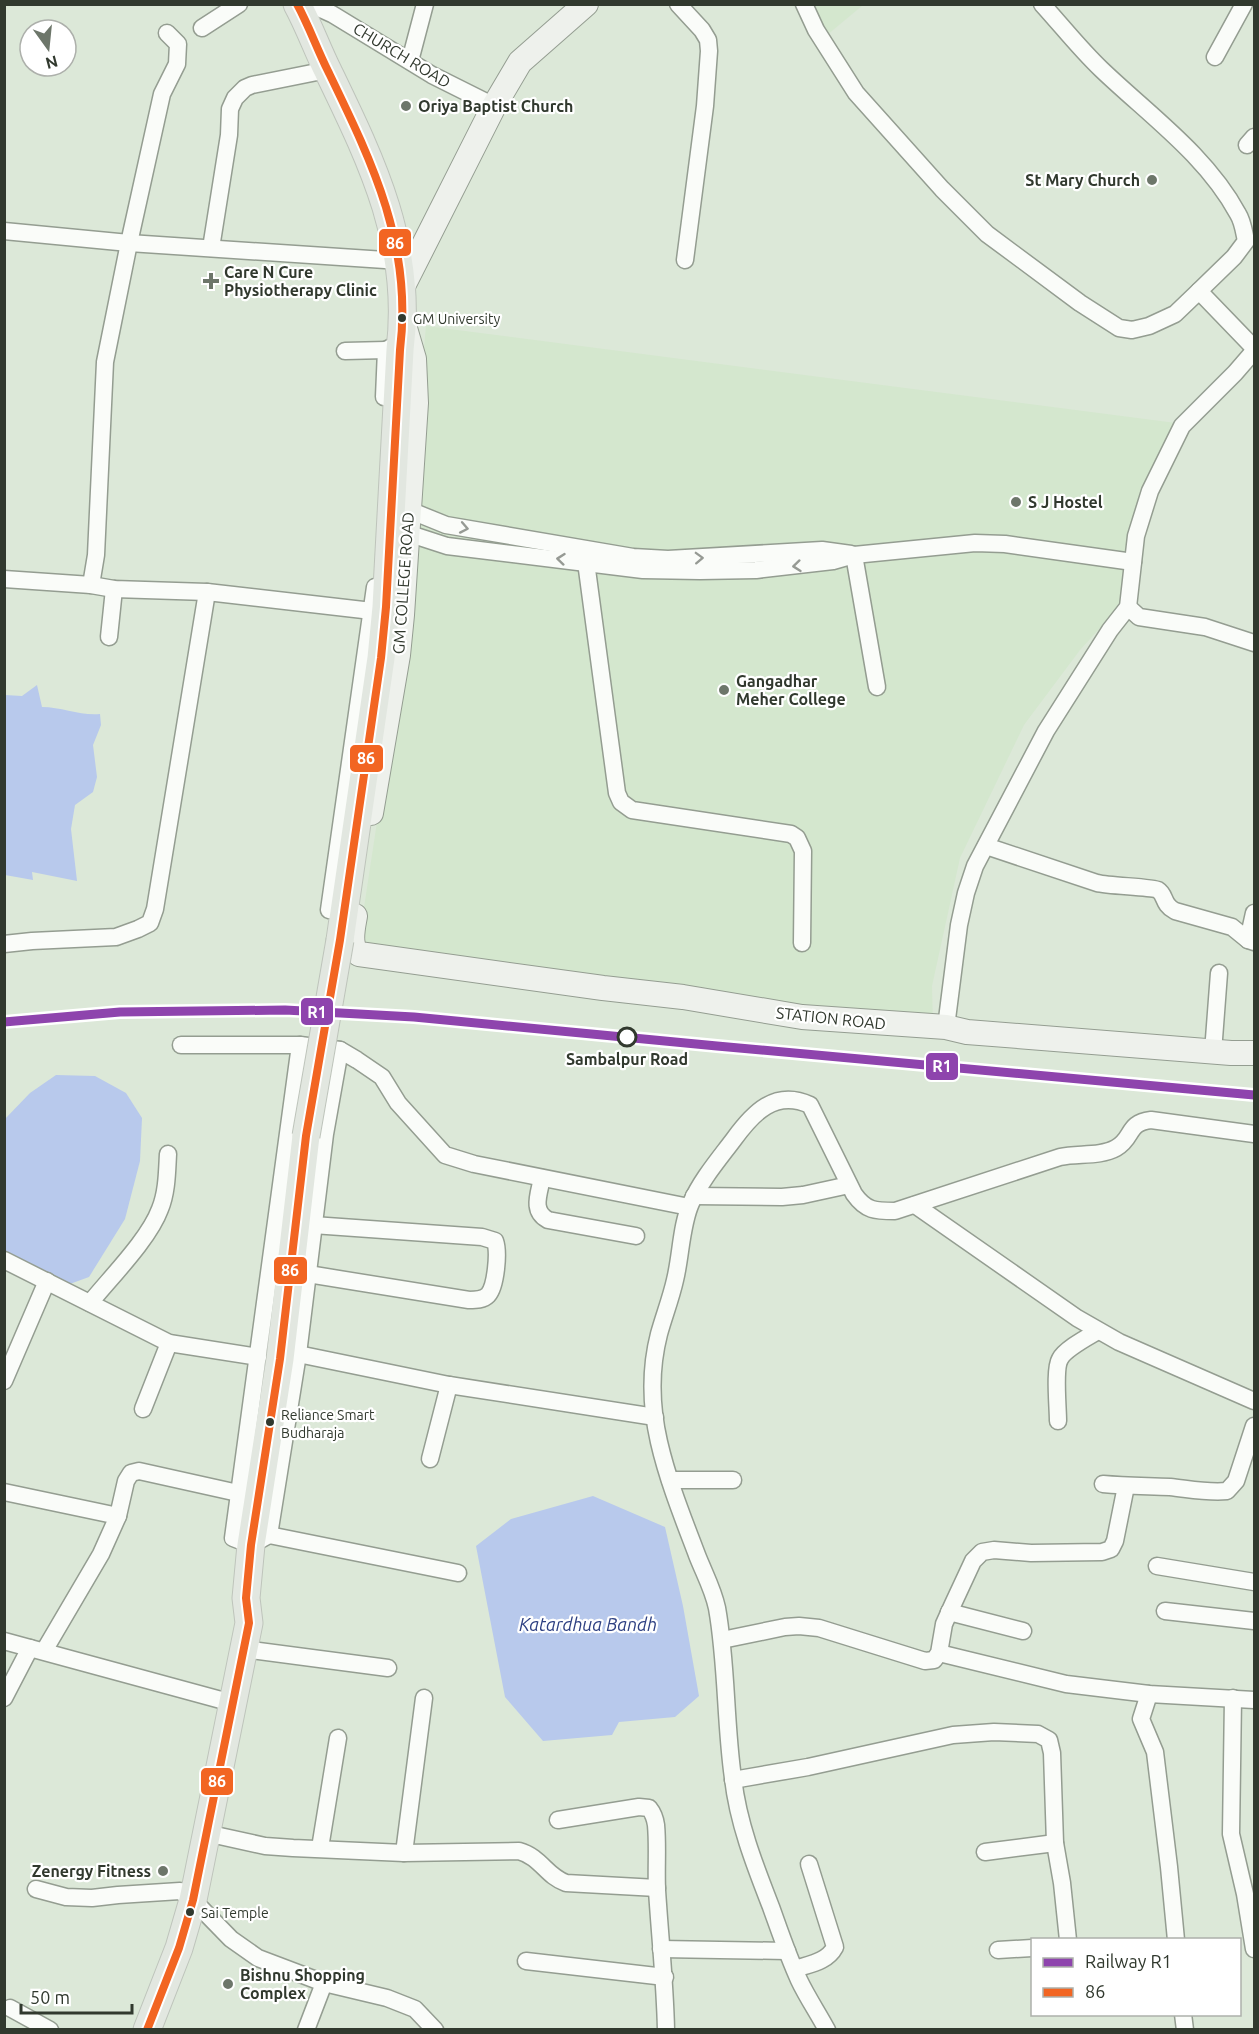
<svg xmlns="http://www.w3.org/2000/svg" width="1259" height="2034" font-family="Ubuntu,sans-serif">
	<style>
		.built { fill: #d4e7ce }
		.water { fill: #b8c9ec }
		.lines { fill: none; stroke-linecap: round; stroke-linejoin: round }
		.street-casing { stroke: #949d91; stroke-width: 19 }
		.secondary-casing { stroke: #949d91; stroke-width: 26 }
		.primary-casing { stroke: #bec4bb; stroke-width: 29 }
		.street { stroke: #fafcf9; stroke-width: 16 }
		.secondary { stroke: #eef1ec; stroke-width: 24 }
		.primary { stroke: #e2e7e0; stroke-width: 27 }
		.primary-bridge-casing { stroke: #bec4bb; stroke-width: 29; stroke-linecap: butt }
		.primary-bridge { stroke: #e2e7e0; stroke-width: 27 }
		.bus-1-casing { stroke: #fff; stroke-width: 12 }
		.bus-1 { stroke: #f26522; stroke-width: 8 }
		.rail-1-casing { stroke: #fff; stroke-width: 14 }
		.rail-1 { stroke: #8e44ad; stroke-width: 9 }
		.oneway { stroke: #969a94 }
		.poi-dot { fill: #6d766a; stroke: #fff; stroke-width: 2 }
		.bus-dot { fill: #31392e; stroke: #fff; stroke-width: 2 }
		.stop-dot { fill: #fff; stroke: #31392e; stroke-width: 3 }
		.labels { text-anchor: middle; stroke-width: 4.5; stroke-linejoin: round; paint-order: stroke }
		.bus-label { font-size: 14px; fill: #31392e; stroke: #fff; text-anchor: start }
		.street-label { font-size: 16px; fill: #31392e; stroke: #fff }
		.poi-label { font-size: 16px; font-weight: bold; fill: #31392e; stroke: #fff; text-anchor: start }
		.stop-label { font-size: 16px; font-weight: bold; fill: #31392e; stroke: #fff }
		.water-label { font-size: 18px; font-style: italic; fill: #2e4082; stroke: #fff }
		.line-badge { stroke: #fff; stroke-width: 2 }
		.badge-label { font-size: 16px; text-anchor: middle; font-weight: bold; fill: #fff }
	</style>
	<rect width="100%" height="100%" fill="#dce8d8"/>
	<g class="built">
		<path d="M810,5H863L827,35Z"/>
		<path d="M426,326L1176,423L1121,605L1080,650L1024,725L960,858L932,986L933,1022L806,1010L354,946L361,927L386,763Z"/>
	</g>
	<g class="water">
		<path d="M37,685L42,707C62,707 81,716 100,714L101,725L93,745L97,777L93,792L75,805L71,829L77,881L32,872L33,880L5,875V695L22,696Z"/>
		<path d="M56,1075L95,1076L126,1093L142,1118L140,1161L125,1219L89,1277L67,1285L5,1251L4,1120L30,1093Z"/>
		<path d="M593,1496L665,1527L683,1606L699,1696L675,1717L619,1722L612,1735L543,1741L505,1697L476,1546L511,1519Z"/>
	</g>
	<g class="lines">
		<g class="street-casing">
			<g id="street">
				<path d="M310,4L332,14L432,75L494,106"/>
				<path d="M678,4L702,30L708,40L709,51L705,106L685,260"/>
				<path d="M804,4L816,30L856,93L942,189L987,234L1080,303L1119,328L1132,330L1149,326L1175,314L1199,291L1254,348"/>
				<path d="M1042,4C1062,26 1080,49 1101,69C1149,115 1206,155 1238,214C1243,222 1244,232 1246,241L1234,257L1199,291"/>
				<path d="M202,28L239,4"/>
				<path d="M1215,57L1244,4"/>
				<path d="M410,61L425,4"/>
				<path d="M1247,145L1254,137"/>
				<path d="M4,231L129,243L400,261"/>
				<path d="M211,248L229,135L230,109L235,98L245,88L252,85L327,70"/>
				<path d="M345,351L386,350"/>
				<path d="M384,397L386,350L401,342"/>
				<path d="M409,510L446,525L633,557L668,559L822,550L851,554"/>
				<path d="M407,533L447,546L643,570L700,571L756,570L833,561L854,555L975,543L1005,544L1133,562"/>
				<path d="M854,555L877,687"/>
				<path d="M586,562L617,793L621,802L632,810L791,834L797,838L803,851L802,943"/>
				<path d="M4,579L91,585L114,589L207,592L372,611"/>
				<path d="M91,585L96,555L105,362L129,243L162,94L177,64L178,44L167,33"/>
				<path d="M1128,607L1139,617L1205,627L1254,643"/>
				<path d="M109,637L114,589"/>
				<path d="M986,846L1097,883C1109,886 1152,887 1158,890C1166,895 1162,904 1175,911L1232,927L1248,940L1254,942"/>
				<path d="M329,910L375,587"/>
				<path d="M1248,940L1254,913"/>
				<path d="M4,944L32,941L116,937L138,929L150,923L155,909L207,592"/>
				<path d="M946,1027L959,925L966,893L975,866L1046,731L1110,630L1128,607L1136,536L1150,491L1182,426L1235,373L1254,351"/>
				<path d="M181,1045H300"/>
				<path d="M300,1045L340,1050L325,1134L298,1354L269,1535L251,1545L233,1538Z"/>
				<path d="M340,1050L357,1060L382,1077L398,1103L445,1155L474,1164L689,1207"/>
				<path d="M1213,1052L1219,973"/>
				<path d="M542,1178C539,1194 531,1211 548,1220L636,1236"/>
				<path d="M694,1196L782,1197L803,1195L849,1185"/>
				<path d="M915,1205L1077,1318L1119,1342L1254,1401"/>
				<path d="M4,1260L169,1343L258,1357"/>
				<path d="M308,1274L469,1300C476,1300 483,1300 488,1295C496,1286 499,1252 495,1241L482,1237L313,1225"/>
				<path d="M90,1303C111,1277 149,1239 160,1209C167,1192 167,1172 168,1154"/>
				<path d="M298,1354L449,1385L655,1417"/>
				<path d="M4,1381L47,1281"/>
				<path d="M143,1409L169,1343"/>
				<path d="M1058,1421C1058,1407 1054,1369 1060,1359C1065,1349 1088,1337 1098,1331"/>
				<path d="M430,1459L449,1385"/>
				<path d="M670,1480H733"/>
				<path d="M1103,1484C1126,1486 1148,1486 1170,1487C1189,1489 1208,1493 1227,1491L1236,1481L1254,1426"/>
				<path d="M4,1492L118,1516"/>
				<path d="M269,1535L458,1573"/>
				<path d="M1157,1566L1254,1582"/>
				<path d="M1165,1611L1254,1621"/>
				<path d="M949,1612L1023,1631"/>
				<path d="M722,1640L785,1627L799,1626L819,1628L925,1661L934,1660L939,1653L944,1624L953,1604L973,1561L982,1552L994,1550L1031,1553L1102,1552L1111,1549L1115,1541L1126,1486"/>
				<path d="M4,1641L221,1700"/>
				<path d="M244,1649L388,1668"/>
				<path d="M44,1651L101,1554L118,1516L126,1481L131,1473L139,1471L238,1493"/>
				<path d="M939,1653L1066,1684L1149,1694L1254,1700"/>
				<path d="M1149,1694L1141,1719L1155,1752L1169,1867L1176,1940"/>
				<path d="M4,1698L30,1648"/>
				<path d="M1233,1698L1231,1834L1245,1894L1254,1949"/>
				<path d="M733,1780L808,1767L953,1735L994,1732L1038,1734L1049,1740L1052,1753L1055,1843L1062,1883L1068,1940"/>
				<path d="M558,1820L639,1807L649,1808C653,1813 655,1818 656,1825C658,1846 656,1868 657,1890C660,1937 665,1983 666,2030"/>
				<path d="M206,1833L265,1846L293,1848L404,1853L519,1851C541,1857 546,1876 566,1883L657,1888"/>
				<path d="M320,1848L338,1738"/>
				<path d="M985,1852L1055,1843"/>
				<path d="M404,1853L424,1698"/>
				<path d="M36,1889L66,1897L92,1898L118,1895L180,1891L193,1900L231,1939L258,1958L324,1983L387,1998L415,2009L435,2030"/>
				<path d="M661,1949L787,1951"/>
				<path d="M998,1950L1032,1948"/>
				<path d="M526,1961L665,1977"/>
				<path d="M795,1969C810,1964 827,1962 835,1947L809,1864"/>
				<path d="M10,2008L50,2030"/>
				<path d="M1183,2014L1185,2030"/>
				<path d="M306,2030L324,1983"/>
				<path d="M827,2030C818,2013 807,1997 799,1980C788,1956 780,1932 771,1907C755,1866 738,1823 733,1778C725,1722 727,1664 717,1608C713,1589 704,1573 697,1555C683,1518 668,1481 659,1442C651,1407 650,1369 659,1334C664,1316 671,1298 675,1280C681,1256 681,1225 691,1203C701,1180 719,1159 734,1139C753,1113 775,1089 810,1105L854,1194C866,1211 875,1211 895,1211L1060,1157C1078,1153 1100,1157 1116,1148C1134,1138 1126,1123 1151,1120L1254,1134"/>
			</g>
		</g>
		<g class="secondary-casing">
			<g id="secondary">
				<path d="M401,290L494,106L520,62L586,4"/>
				<path d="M371,813L398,655L402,615L416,403L414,359L404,325"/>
				<path d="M355,916C353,928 348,946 359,954L603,988L683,997L802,1017L946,1027L967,1032L1231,1053H1254"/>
			</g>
		</g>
		<g class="primary-casing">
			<g id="primary">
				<path d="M297,4C309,26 317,49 328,71C372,162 413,245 400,350L386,607L381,658L340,940"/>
				<path d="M147,2030L179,1948L193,1900L249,1623L246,1598L251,1545L280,1359L306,1136"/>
			</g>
		</g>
		<use href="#street" class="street"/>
		<use href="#secondary" class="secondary"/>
		<use href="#primary" class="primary"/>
		<g class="primary-bridge-casing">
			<path id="primary-bridge" d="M306,1136L340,940"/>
		</g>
		<use href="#primary-bridge" class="primary-bridge"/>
		<g class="bus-1-casing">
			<path id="bus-1" d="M147,2030L179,1948L193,1900L249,1623L246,1598L251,1545L280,1359L306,1136L340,940L381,658L386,607L400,350C413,245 372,162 328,71C317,49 309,26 297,4"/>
		</g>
		<use href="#bus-1" class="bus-1"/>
		<g class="rail-1-casing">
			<path id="rail-1" d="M4,1022L120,1012L285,1010L414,1017L717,1046L1254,1095"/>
		</g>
		<use href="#rail-1" class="rail-1"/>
	</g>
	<defs><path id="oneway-chevron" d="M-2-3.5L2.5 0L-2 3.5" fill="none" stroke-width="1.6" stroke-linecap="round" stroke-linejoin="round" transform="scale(1.5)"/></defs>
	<g class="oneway">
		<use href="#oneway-chevron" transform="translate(464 528) rotate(11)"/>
		<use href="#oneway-chevron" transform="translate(699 558) rotate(-2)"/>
		<use href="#oneway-chevron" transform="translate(561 559) rotate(-174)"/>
		<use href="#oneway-chevron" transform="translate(797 566) rotate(174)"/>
	</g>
	<g class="poi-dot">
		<circle cx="406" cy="106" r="6"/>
		<circle cx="1152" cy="180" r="6"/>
		<path d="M208 272h6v6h6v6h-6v6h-6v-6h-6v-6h6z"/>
		<circle cx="1016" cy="502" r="6"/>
		<circle cx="724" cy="690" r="6"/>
		<circle cx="163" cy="1871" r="6"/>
		<circle cx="228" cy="1984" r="6"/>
	</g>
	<g class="bus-dot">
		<circle cx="402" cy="318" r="5"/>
		<circle cx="270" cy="1422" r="5"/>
		<circle cx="190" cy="1912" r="5"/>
	</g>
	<circle class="stop-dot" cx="627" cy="1037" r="9"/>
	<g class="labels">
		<g class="bus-label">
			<text x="413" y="324">GM University</text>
			<text x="281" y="1420">Reliance Smart<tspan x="281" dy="18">Budharaja</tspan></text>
			<text x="201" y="1918">Sai Temple</text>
		</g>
		<g class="street-label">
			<text transform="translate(402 55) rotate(31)" y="6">CHURCH ROAD</text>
			<text transform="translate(403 583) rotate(-86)" y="6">GM COLLEGE ROAD</text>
			<text transform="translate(831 1018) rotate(6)" y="6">STATION ROAD</text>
		</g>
		<g class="poi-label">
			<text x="418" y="112">Oriya Baptist Church</text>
			<text x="1140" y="186" text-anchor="end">St Mary Church</text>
			<text x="224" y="278">Care N Cure<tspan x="224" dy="18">Physiotherapy Clinic</tspan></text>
			<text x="1028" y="508">S J Hostel</text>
			<text x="736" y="687">Gangadhar<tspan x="736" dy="18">Meher College</tspan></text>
			<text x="151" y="1877" text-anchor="end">Zenergy Fitness</text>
			<text x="240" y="1981">Bishnu Shopping<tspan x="240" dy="18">Complex</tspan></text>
		</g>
		<g class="stop-label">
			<text x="627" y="1065">Sambalpur Road</text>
		</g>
		<g class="water-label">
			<text x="588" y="1631">Katardhua Bandh</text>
		</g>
	</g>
	<g class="line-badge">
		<rect x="378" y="228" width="34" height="29" rx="6" fill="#f26522"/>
		<rect x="349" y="744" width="35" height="29" rx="6" fill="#f26522"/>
		<rect x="300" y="997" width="34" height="29" rx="6" fill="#8e44ad"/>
		<rect x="925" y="1052" width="34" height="29" rx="6" fill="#8e44ad"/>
		<rect x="273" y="1256" width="35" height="29" rx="6" fill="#f26522"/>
		<rect x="200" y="1767" width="34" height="29" rx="6" fill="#f26522"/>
	</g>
	<g class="badge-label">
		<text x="395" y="249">86</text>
		<text x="366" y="764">86</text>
		<text x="317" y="1018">R1</text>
		<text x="942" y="1072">R1</text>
		<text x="290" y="1276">86</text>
		<text x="217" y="1787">86</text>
	</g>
	<rect width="1259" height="2034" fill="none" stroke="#31392e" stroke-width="12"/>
	<rect x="1031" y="1938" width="210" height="78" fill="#ffffff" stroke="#adb0ab" stroke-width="1.5"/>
	<rect x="1043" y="1958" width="30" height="9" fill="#8e44ad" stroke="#adb0ab" stroke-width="1.5"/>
	<text x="1085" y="1968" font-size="18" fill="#31392e">Railway R1</text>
	<rect x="1043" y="1988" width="30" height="9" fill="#f26522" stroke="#adb0ab" stroke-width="1.5"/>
	<text x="1085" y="1998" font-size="18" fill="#31392e">86</text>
	<g transform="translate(48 48) rotate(165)"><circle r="28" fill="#ffffff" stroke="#adb0ab" stroke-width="1.5"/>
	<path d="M0-4.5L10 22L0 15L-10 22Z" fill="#6d766a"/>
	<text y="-9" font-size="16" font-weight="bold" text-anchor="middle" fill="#31392e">N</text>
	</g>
	<path d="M21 2004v9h111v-9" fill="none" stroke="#31392e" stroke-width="3"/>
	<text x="30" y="2004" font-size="18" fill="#31392e" stroke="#ffffff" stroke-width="4.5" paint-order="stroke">50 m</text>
</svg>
